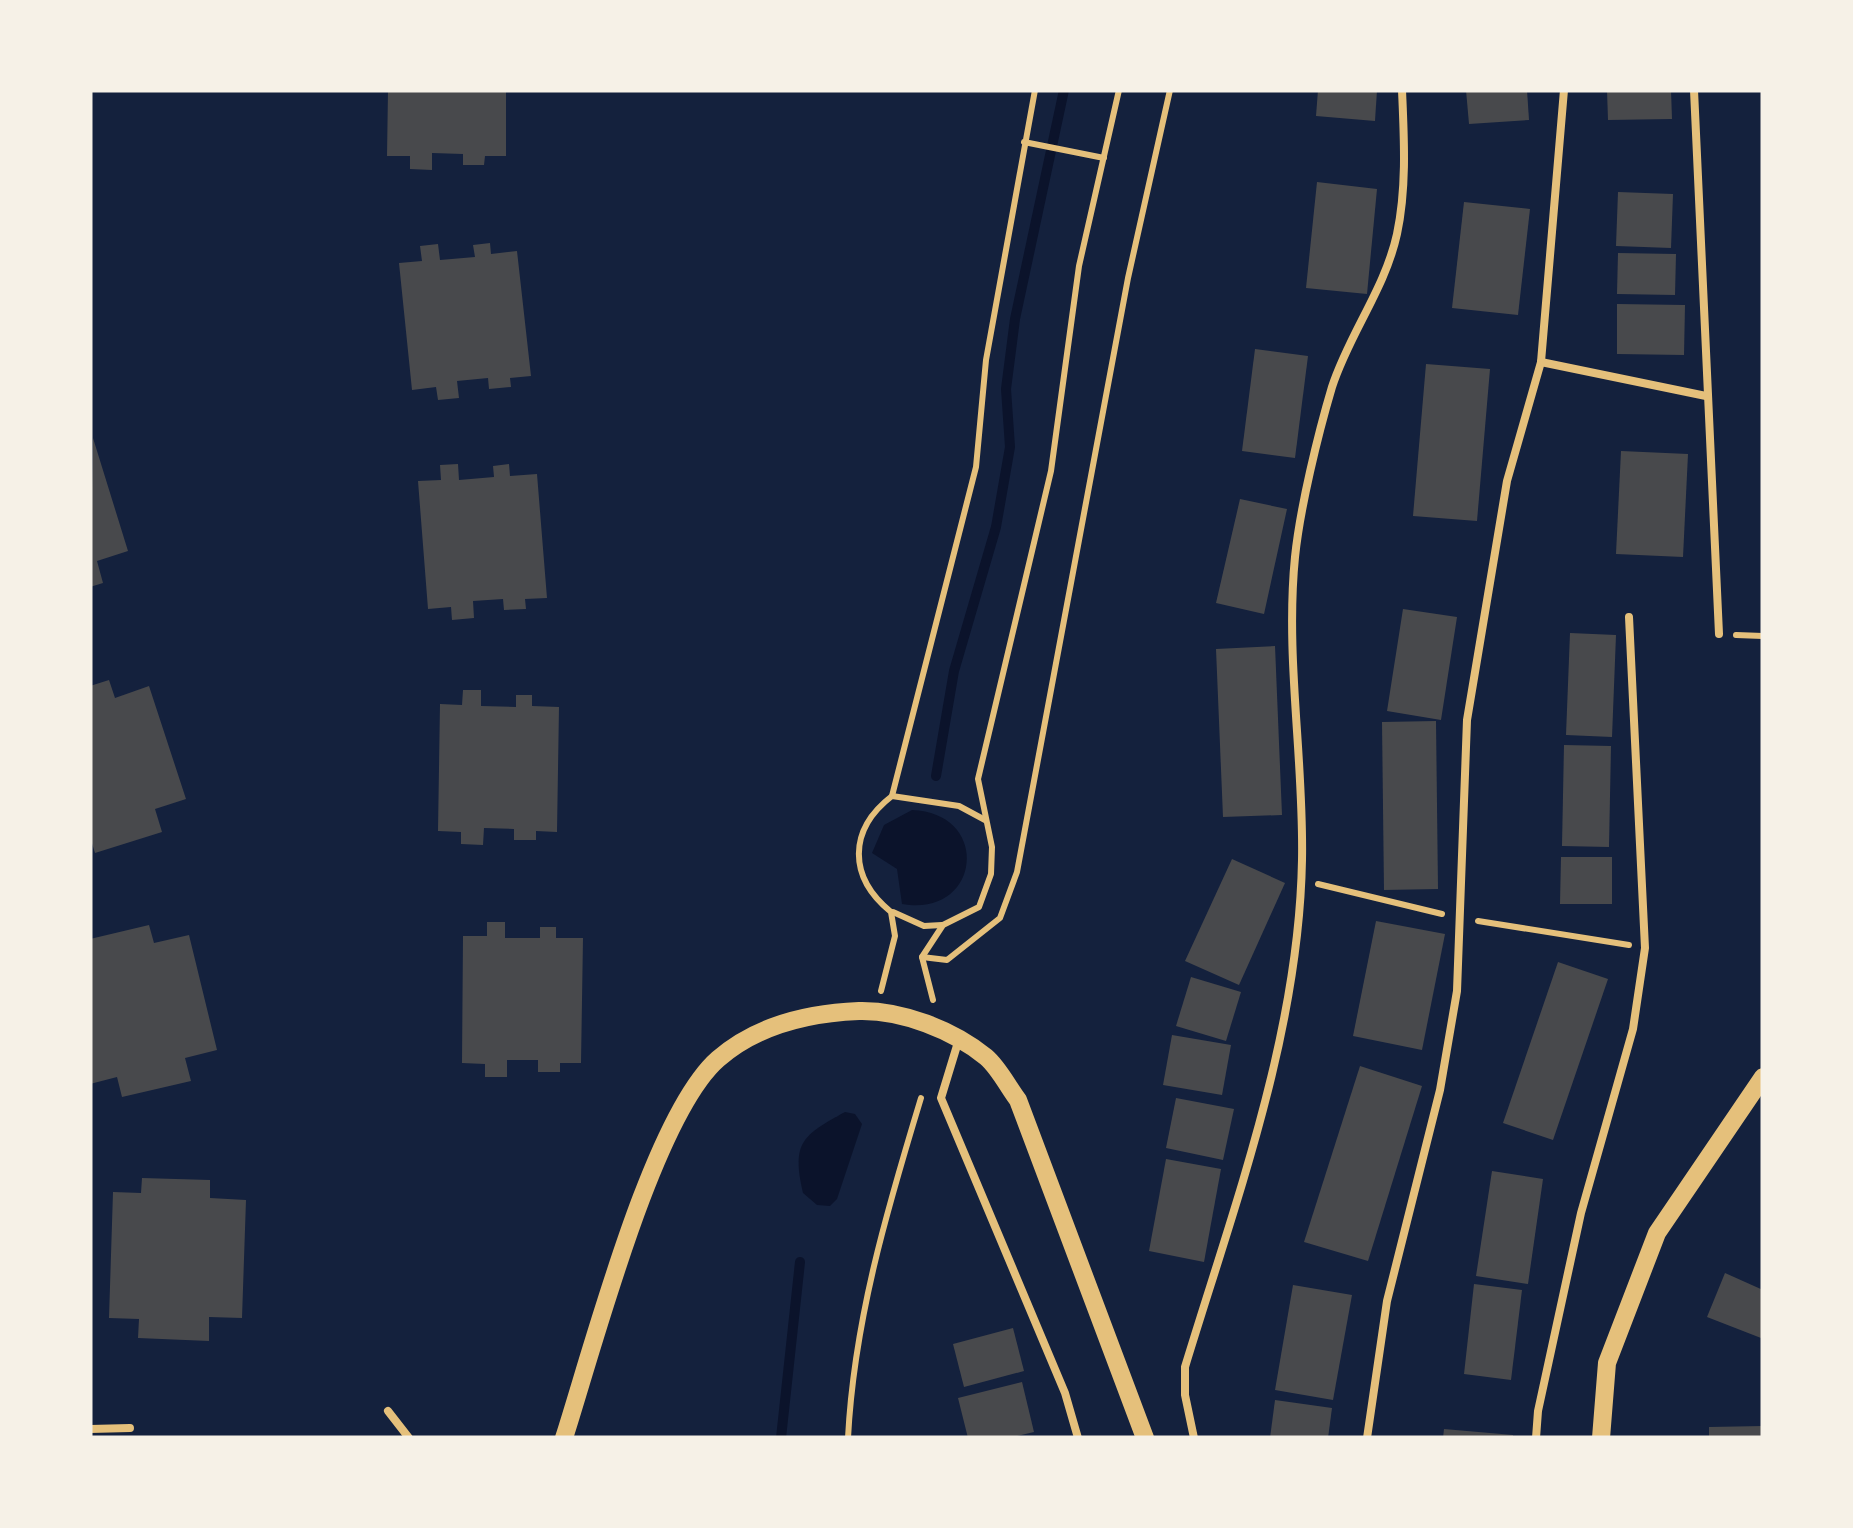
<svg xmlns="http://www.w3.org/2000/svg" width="1853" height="1528" font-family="'DejaVu Sans',sans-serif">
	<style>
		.water { fill: #0b132b }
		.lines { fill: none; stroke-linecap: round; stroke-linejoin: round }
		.stream { stroke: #0b132b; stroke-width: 10 }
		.building { fill: #48494c }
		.path { stroke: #e5c07b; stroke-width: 6 }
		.service { stroke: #e5c07b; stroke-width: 8 }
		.tertiary { stroke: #e5c07b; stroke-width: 18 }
	</style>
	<rect width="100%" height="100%" fill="#14213d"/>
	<g class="water">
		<path d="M912,810C992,813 981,918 902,904L897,869L872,853L884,825Z"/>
		<path d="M845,1112L855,1114L862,1124L837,1199L830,1206L817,1205L803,1193C791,1142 803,1135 845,1112Z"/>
	</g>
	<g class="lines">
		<g class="stream">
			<path d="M936,776L954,671L996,527L1010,447L1006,389L1015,319L1064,90"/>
			<path d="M781,1438L800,1262"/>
		</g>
	</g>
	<g class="building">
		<path d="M388,90H506V156H485L484,165H463V154L432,153V170L410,169V156H387Z"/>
		<path d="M1318,90H1377L1375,121L1316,116Z"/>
		<path d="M1466,90H1527L1529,120L1469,124Z"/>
		<path d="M1607,90H1671L1672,119L1608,120Z"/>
		<path d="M1317,182L1377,189L1367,294L1306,288Z"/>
		<path d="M1618,192L1673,194L1671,248L1616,246Z"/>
		<path d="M1464,202L1530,209L1518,315L1452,308Z"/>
		<path d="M490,243L491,254L517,251L531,376L510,378L511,387L489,389L488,378L457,381L459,398L438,400L436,387L412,390L399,263L422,261L420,246L438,244L440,260L475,257L473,245Z"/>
		<path d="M1618,253L1676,254L1675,295L1617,294Z"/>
		<path d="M1617,304L1685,305L1684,355L1617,354Z"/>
		<path d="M1255,349L1308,356L1295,458L1242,451Z"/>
		<path d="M1426,364L1490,369L1477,521L1413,516Z"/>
		<path d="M93,438L128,551L97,561L103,583L90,587Z"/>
		<path d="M1621,451L1688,454L1683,557L1616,554Z"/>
		<path d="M458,464L459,480L494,477L493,466L509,464L510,476L537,474L547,598L525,599L526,609L504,610L503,599L473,601L474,618L452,620L451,607L428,609L418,481L441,480L440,465Z"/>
		<path d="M1240,499L1287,509L1264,614L1216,603Z"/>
		<path d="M1403,609L1457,617L1441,720L1387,711Z"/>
		<path d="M1570,633L1616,635L1612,737L1566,735Z"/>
		<path d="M1275,646L1282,815L1223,817L1216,649Z"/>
		<path d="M109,680L115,698L149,686L186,799L155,809L162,832L95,853L90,837V686Z"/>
		<path d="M463,690H481V706L516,707V695H532V706L559,707L557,832L536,831V840H514V829L484,828L483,845L461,844V832L438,831L440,704L462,705Z"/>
		<path d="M1436,721L1438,889L1384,890L1382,722Z"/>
		<path d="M1564,745L1611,746L1609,847L1562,846Z"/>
		<path d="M1561,857H1612V904H1560Z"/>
		<path d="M1232,859L1285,883L1239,985L1185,961Z"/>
		<path d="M1376,921L1445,934L1422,1050L1353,1036Z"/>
		<path d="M487,922H505V938H540V927H556V938H583L581,1063H560V1072H538V1060H507V1077H485V1064L462,1063L463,936H487Z"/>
		<path d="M149,925L154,943L189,935L217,1050L185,1058L191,1081L122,1097L117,1077L90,1084V939Z"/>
		<path d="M1558,962L1608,979L1553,1140L1503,1123Z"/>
		<path d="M1191,977L1241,992L1226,1041L1176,1026Z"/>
		<path d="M1172,1035L1231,1045L1222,1095L1163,1085Z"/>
		<path d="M1360,1066L1422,1086L1368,1261L1304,1242Z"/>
		<path d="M1176,1098L1234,1109L1223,1160L1166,1148Z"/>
		<path d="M1166,1159L1221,1169L1204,1262L1149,1251Z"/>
		<path d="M1492,1171L1543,1179L1528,1284L1476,1276Z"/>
		<path d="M142,1178L210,1180V1198L246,1200L242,1318L209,1317V1341L138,1338L139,1319L109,1318L113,1192L141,1193Z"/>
		<path d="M1725,1273L1763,1290L1761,1338L1707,1317Z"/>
		<path d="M1474,1284L1522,1290L1511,1380L1464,1374Z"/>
		<path d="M1293,1285L1352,1295L1333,1400L1275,1390Z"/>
		<path d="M1013,1328L1024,1371L964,1387L953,1344Z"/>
		<path d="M1022,1382L1034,1432L1008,1438H968L958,1398Z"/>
		<path d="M1275,1400L1332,1408L1328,1438H1270Z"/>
		<path d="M1763,1426V1438H1709V1427Z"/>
		<path d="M1444,1429L1513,1435V1438H1443Z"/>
	</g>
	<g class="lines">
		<g class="path">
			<path d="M1024,142L1104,158"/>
			<path d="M1736,635L1763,636"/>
			<path d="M892,796L959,806L985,820"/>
			<path d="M1318,884L1442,914"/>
			<path d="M893,912L924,926L942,925"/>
			<path d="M1478,921L1629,945"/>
			<path d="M922,957L947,960L1000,918L1017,872L1128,278L1170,90"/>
			<path d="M881,991L895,936L891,912C848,877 848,830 892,796L976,467L986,360L1035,90"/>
			<path d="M933,1000L922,957L943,925L979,907L991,874L992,847L978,779L1051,471L1079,266L1119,90"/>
			<path d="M848,1438C854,1321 887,1210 921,1098"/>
		</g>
		<g class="service">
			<path d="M1694,90L1719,634"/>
			<path d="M1541,362L1706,396"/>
			<path d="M959,1039L941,1098L1065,1393L1078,1438"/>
			<path d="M388,1411L409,1438"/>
			<path d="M90,1429L130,1428"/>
			<path d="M1194,1438L1185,1395V1367C1235,1203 1299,1033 1302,860C1304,759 1285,658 1295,557C1300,508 1318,434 1332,387C1349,334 1385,289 1397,234C1407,187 1404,137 1402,90"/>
			<path d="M1367,1438L1387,1301L1440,1090L1457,991L1467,720L1507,481L1541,362L1564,90"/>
			<path d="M1536,1438L1538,1411L1581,1213L1633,1029L1645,948L1629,617"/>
		</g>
		<g class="tertiary">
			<path d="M564,1438C593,1348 653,1116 718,1059C757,1025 810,1013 859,1011C902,1010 953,1030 986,1057C999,1068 1008,1087 1018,1100L1145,1438"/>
			<path d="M1601,1438L1607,1363L1657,1233L1763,1077"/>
		</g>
	</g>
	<rect width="1853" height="1528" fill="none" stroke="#f6f1e7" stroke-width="185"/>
</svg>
